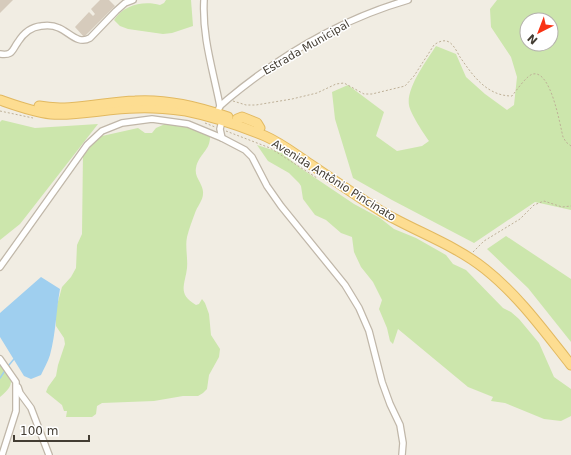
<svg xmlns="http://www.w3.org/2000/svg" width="571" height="455" font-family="'DejaVu Sans',sans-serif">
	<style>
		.green { fill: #cce6ac; fill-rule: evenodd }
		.water { fill: #9fcfef }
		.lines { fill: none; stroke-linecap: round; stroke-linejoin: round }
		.stream { stroke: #9fcfef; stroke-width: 1.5 }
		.building { fill: #d6cbbc }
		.street-casing { stroke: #c0b7a9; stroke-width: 8 }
		.primary-casing { stroke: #e2b961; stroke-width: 11 }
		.path { stroke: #beb097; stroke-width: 1; stroke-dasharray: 2 2; stroke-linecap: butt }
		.street { stroke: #fff; stroke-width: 5.5 }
		.primary { stroke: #fddd91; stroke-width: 9 }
		.labels { text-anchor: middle; stroke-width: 3; stroke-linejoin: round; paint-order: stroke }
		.street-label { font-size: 11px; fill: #433d33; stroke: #fff }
	</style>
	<rect width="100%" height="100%" fill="#f1ede3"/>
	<g class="green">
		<path d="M166,0H191L193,26L172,33L163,34L128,29L120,26L114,20C123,5 144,0 160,5L164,3Z"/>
		<path d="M497,0H571V210L535,202L474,243L392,200L353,178L335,119L332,92L348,85L384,112L376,136L397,151L422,146L429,141C424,134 410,113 409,105C406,88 427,60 436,46L456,54L466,77L485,94L507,110L514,105L517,77L511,57L491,27L490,9ZM527,20H551V44H527Z"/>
		<path d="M2,120L35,128L98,124L20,224L0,240V122Z"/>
		<path d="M165,124H181L210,135C211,151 199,153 196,168C194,178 204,184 203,194C203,200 197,207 195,213C192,221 189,229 187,237C185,247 188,258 187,268C185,285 177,294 196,305L199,304L202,299L205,303L209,314L211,335L220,349L219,357L209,375L207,389L203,393L198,396H183L154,401L102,403L97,406L96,414L92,417H66L67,411H64L62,405L46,392L48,387L56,376L58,365L65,344L64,338L56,326V309L62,287L71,277L76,268L77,245L82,234L83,152L91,141L102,136L138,128L145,133H152L156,128Z"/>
		<path d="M257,145L282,153L299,167L354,204L380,218L394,229L416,238L446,255L453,264L466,270L503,308L511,312L519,319L539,343L554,377L571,389V416L561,421L544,419L505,403L491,401L493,397L468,387L398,329L393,344L390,341L387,328L379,309L382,300L373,282L361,267L354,252L352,237L341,233L326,220L315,215L303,199L301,186L299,183L289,173L268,161Z"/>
		<path d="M506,236L571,279V342L528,288L487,249Z"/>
		<path d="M0,361C11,377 18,383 0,397Z"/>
	</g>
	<path class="water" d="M41,277L60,289C56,311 56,333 50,355C48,362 44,368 41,375L31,379L24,376L0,337V313Z"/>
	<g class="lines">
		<g class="stream">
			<path d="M9,365L14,359"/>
			<path d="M0,378L4,372"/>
		</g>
	</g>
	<g class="building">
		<path d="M0,0H13L0,13Z"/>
		<path d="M100,0H109L115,6L84,37L75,27L89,12L93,16L95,14L91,9Z"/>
	</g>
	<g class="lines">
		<g class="street-casing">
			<g id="street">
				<path d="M204,0C202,37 213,70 220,106"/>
				<path d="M0,54C13,56 12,50 18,42C23,34 31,27 41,26C47,25 53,25 59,28C69,32 78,45 90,38L116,11L125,3L133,0"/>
				<path d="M217,113L220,106L228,99C281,55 342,19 408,0"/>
				<path d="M222,121L220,129L222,138L245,150L252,157L267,186L281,206L345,285L359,308L369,331L382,382L390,404L400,425L403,443L402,455"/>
				<path d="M0,267L87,145L102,131L122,123L152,119L188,124L222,138"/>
				<path d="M0,359L16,382V411L2,455"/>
				<path d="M18,387L20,393L31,408L49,455"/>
			</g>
		</g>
		<g class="primary-casing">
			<g id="primary">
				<path d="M0,100C17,106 33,112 51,114C79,116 108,108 137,108C153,107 170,109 186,111C211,116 241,126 265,136C281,143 295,154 310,164C334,180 359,198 384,213C417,232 455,245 485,269C519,296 544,331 571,365"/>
				<path d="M39,106C68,112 105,102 135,101C167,99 198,107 228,117"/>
				<path d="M237,119L242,117L257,123L260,128"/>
			</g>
		</g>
		<g class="path">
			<path d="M233,101L246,105H256L292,99L317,93L336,84L344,83L364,94H372L405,86L414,76L434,45C438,42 444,39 449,42C454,45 457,52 460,57C473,76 487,96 512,96C516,91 527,75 533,74C551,70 560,125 563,137L566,142L571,146"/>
			<path d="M0,111L33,118"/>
			<path d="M205,123L215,127"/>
			<path d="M226,131L270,148L317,178"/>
			<path d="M473,252L484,241L520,219L534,205L544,201L562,207L571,206"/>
		</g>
		<use href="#street" class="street"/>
		<use href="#primary" class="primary"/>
	</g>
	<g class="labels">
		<g class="street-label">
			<text transform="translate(306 47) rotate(-30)" y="4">Estrada Municipal</text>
			<text transform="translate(334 180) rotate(32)" y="4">Avenida Antônio Pincinato</text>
		</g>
	</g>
	<g transform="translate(539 32) rotate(222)"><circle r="19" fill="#ffffff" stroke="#b4b1ad"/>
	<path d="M0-3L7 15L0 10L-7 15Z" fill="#f83314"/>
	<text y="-6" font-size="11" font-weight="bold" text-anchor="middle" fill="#433d33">N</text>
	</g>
	<path d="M14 435v6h75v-6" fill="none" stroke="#433d33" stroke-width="2"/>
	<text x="20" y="435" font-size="12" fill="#433d33" stroke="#ffffff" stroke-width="3" paint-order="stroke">100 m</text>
</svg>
